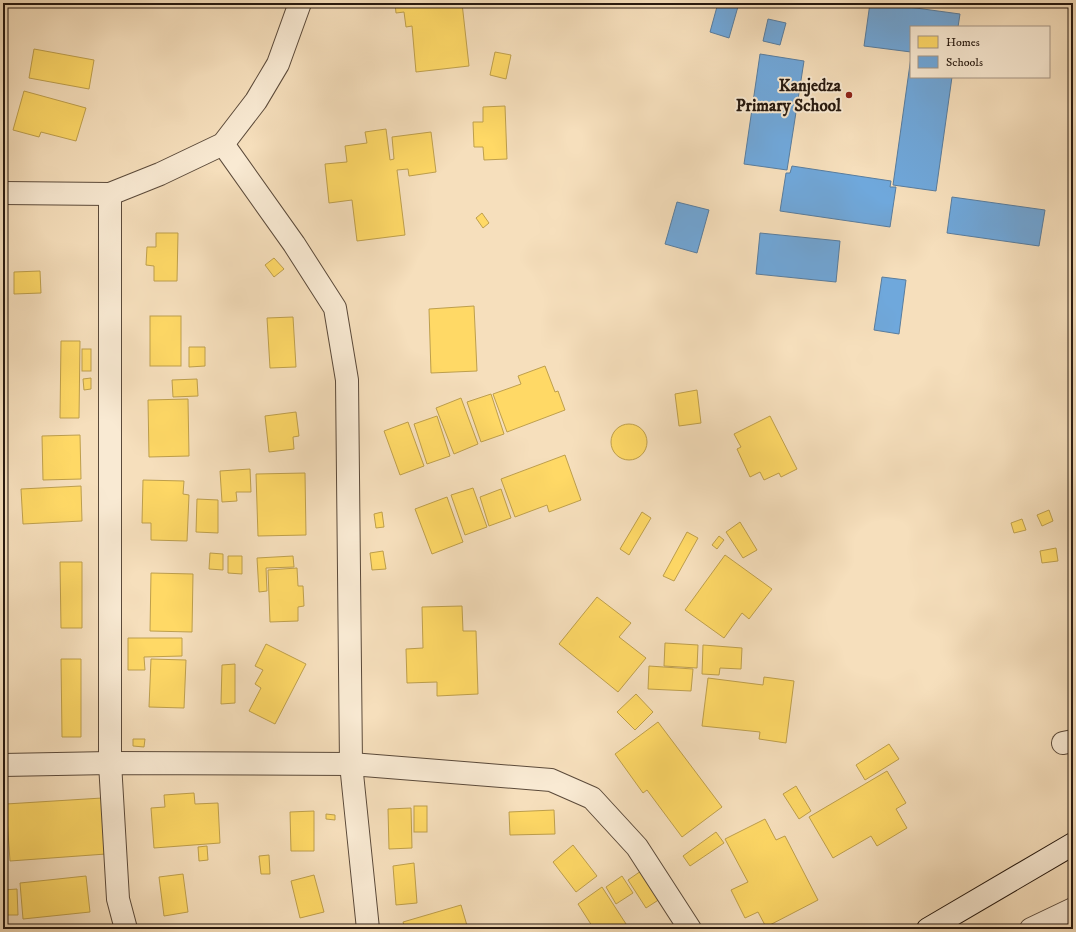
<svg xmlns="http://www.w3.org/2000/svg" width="1076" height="932" font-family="'IM FELL DW Pica',serif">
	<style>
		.homes { fill: #ffd966; stroke: #be9f4c }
		.schools { fill: #6fa8dc; stroke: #597d9e }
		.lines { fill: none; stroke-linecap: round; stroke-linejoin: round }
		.street-casing { stroke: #5b4a3a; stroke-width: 24 }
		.secondary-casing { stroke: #27190f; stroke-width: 24 }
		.street { stroke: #f9ead3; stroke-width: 22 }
		.secondary { stroke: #f9ead3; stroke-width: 22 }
		.poi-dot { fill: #8f2418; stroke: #f9ead3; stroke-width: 1.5 }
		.labels { text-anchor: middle; stroke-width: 4; stroke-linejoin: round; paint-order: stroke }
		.poi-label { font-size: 17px; font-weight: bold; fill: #27190f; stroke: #f9ead3; text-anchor: end }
	</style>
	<rect width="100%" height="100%" fill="#f6dfbc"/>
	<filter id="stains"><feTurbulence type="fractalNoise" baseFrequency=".005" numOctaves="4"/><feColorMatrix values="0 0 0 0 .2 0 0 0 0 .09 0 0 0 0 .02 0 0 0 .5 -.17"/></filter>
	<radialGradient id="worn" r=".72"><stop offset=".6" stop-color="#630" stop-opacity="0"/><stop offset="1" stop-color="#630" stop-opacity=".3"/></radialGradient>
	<g class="homes">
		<path d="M395,3H462L469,66L416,72L412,26L406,27L404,12L396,13Z"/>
		<path d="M34,49L94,60L89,89L29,78Z"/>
		<path d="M495,52L511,55L506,79L490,75Z"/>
		<path d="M24,91L86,108L76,141L41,132L39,137L13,130Z"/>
		<path d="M505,106L507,159L484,160L483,147H474L473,122H483V107Z"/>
		<path d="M386,129L390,160L394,159L392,137L431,132L436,172L409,176L408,169L397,170L405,235L357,241L352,200L329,203L325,164L347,162L345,146L367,143L365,132Z"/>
		<path d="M482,213L489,223L483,228L476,218Z"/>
		<path d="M156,233H178L177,281H154V266L146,265L147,247H156Z"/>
		<path d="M274,258L284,269L274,277L265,265Z"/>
		<path d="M40,271L41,293L14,294V272Z"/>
		<path d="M474,306L477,371L431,373L429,309Z"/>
		<rect x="150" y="316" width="31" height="50"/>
		<path d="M293,317L296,367L270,368L267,318Z"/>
		<path d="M61,341H80L79,418H60Z"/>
		<path d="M189,347H205V366L189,367Z"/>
		<rect x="82" y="349" width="9" height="22"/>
		<path d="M545,366L555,392L558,391L565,410L507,432L493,394L521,384L518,376Z"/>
		<path d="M91,378V389L84,390L83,379Z"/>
		<path d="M197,379L198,396L173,397L172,380Z"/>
		<path d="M697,390L701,423L679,426L675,394Z"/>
		<path d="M491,394L504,434L481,442L467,402Z"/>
		<path d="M461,398L478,444L454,454L436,408Z"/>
		<path d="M188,399L189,456L149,457L148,400Z"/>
		<path d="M296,412L299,436L293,437L294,449L269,452L265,416Z"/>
		<path d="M437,416L450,456L427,464L414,424Z"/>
		<path d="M770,416L797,469L781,477L779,473L764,480L760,472L750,477L737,449L741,447L734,434Z"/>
		<path d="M408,422L424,466L400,475L384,431Z"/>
		<circle cx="629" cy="442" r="18"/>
		<path d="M80,435L81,479L43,480L42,436Z"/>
		<path d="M565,455L581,500L549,512L547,505L515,517L501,479Z"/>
		<path d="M250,469L251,492H236L237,501L222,502L220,471Z"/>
		<path d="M305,473L306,535L258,536L256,474Z"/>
		<path d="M143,480L184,481L183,494L189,495L187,541L151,540V523H142Z"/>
		<path d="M81,486L82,521L23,524L21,489Z"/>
		<path d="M473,488L487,527L465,535L451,495Z"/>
		<path d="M501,489L511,518L489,526L480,497Z"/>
		<path d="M447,497L463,542L432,554L415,509Z"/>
		<path d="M197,499L218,500V533L196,532Z"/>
		<path d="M1049,510L1053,521L1042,526L1037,515Z"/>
		<path d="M382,512L384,527L376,528L374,514Z"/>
		<path d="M642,512L651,518L629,555L620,549Z"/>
		<path d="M1022,519L1026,530L1014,533L1011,523Z"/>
		<path d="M740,522L757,550L743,558L726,532Z"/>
		<path d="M687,532L698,538L674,581L663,576Z"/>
		<path d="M719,536L724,540L717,549L712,545Z"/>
		<path d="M1056,548L1058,561L1042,563L1040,551Z"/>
		<path d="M383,551L386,569L372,570L370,553Z"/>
		<path d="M210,553L223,554V570L209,569Z"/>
		<path d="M725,555L772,589L749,619L742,613L724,638L685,610Z"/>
		<path d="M228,556H242V574L228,573Z"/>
		<path d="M293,556L294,567L266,568L267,591L259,592L257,558Z"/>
		<path d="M60,562H82V628H61Z"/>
		<path d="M297,568L298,586H303L304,606L298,607V621L270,622L268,570Z"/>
		<path d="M151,573L193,574L192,632L150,631Z"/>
		<path d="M597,597L631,623L619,637L646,658L618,692L559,644Z"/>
		<path d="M462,606L463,631H476L478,694L437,696V682L407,683L406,649L423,648L422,607Z"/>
		<path d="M128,638H182V656L144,657L145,670H128Z"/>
		<path d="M665,643L698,645L697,668L664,666Z"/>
		<path d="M266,644L306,664L275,724L249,711L261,688L255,684L263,670L255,666Z"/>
		<path d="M703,645L742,648L741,669L720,668L719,675L702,674Z"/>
		<path d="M61,659H81V737H62Z"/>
		<path d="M151,659L186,660L184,708L149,707Z"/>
		<path d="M235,664V703L221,704L222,665Z"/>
		<path d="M649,666L693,669L691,691L648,689Z"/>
		<path d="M764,677L794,681L786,743L759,739L760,732L702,726L708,678L763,685Z"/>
		<path d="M636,694L653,712L635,730L617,712Z"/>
		<path d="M658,722L722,807L682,837L647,790L643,793L615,754Z"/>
		<path d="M133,739H145L144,747L133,746Z"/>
		<path d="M889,744L899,759L865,780L856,765Z"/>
		<path d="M887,771L906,803L896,809L907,828L877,846L871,836L833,858L809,817Z"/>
		<path d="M796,786L811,811L799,819L783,794Z"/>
		<path d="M194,793L195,804L218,803L220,843L154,848L151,808L165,807L164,795Z"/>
		<path d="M102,798L106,854L10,861L6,804Z"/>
		<rect x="414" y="806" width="13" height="26"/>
		<path d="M411,808L412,848L389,849L388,809Z"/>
		<path d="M554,810L555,834L510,835L509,812Z"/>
		<path d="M314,811V851H291L290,812Z"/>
		<path d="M326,814L335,815V820L326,819Z"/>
		<path d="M765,819L776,840L785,836L818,900L766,927L758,912L745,918L731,890L748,882L725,839Z"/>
		<path d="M716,832L724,843L690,866L683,856Z"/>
		<path d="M573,845L597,876L576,892L553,862Z"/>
		<path d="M207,846L208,860L199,861L198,847Z"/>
		<path d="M269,855L270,874H261L259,856Z"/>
		<path d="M414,863L417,903L396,905L393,866Z"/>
		<path d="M641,871L660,899L646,908L628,880Z"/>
		<path d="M183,874L188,912L164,916L159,877Z"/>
		<path d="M314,875L324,912L300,918L291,881Z"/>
		<path d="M86,876L90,912L23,919L20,883Z"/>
		<path d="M622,876L633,893L616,904L606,887Z"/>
		<path d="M602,887L628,927L625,929H594L578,904Z"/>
		<path d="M17,889L18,915H4L3,890Z"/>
		<path d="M461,905L468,929H405L403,922Z"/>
	</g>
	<g class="schools">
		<path d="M718,3H739L729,38L710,32Z"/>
		<path d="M870,3H879L960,14L958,27H911V52L864,46Z"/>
		<path d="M768,19L786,23L780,45L763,41Z"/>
		<path d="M760,54L804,61L787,170L744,164Z"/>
		<path d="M911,57V77H952L936,191L893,185Z"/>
		<path d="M792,166L891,181L890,187H896L890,227L780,211L786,173H790Z"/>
		<path d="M952,197L1045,210L1039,246L947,233Z"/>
		<path d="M677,202L709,210L697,253L665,244Z"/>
		<path d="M760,233L840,241L836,282L756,274Z"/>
		<path d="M882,277L906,280L899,334L874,330Z"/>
	</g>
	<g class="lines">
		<g class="street-casing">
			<g id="street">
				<path d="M223,144L294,244L335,308L347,380L351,764L368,929"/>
				<path d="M3,193L110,194L160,174L223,144L256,101L278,64L300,3"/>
				<path d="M110,194V763L118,899L126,929"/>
				<path d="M1063,743L1073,741"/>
				<path d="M3,765L110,763L351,764L551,780L592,798L637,847L690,929"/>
				<path d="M1031,929L1073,909"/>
			</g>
		</g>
		<g class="secondary-casing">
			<path id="secondary" d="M928,929L1073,844"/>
		</g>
		<use href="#street" class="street"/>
		<use href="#secondary" class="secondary"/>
	</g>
	<circle class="poi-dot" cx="849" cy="95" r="4"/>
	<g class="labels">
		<g class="poi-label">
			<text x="841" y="91">Kanjedza<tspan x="841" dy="20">Primary School</tspan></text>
		</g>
	</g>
	<rect width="1076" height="932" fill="none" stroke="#f6dfbc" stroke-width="16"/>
	<rect x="4" y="4" width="1068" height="924" fill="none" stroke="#27190f" stroke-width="2"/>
	<rect x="8" y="8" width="1060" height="916" fill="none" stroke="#27190f"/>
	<rect x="910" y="26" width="140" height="52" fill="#f9ead3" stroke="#a59685"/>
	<rect x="918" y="36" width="20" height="12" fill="#ffd966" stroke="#a59685"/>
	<text x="946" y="46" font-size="12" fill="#27190f">Homes</text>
	<rect x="918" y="56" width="20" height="12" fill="#6fa8dc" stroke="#a59685"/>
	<text x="946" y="66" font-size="12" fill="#27190f">Schools</text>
	<rect width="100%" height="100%" filter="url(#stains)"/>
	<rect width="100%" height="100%" fill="url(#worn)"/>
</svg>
